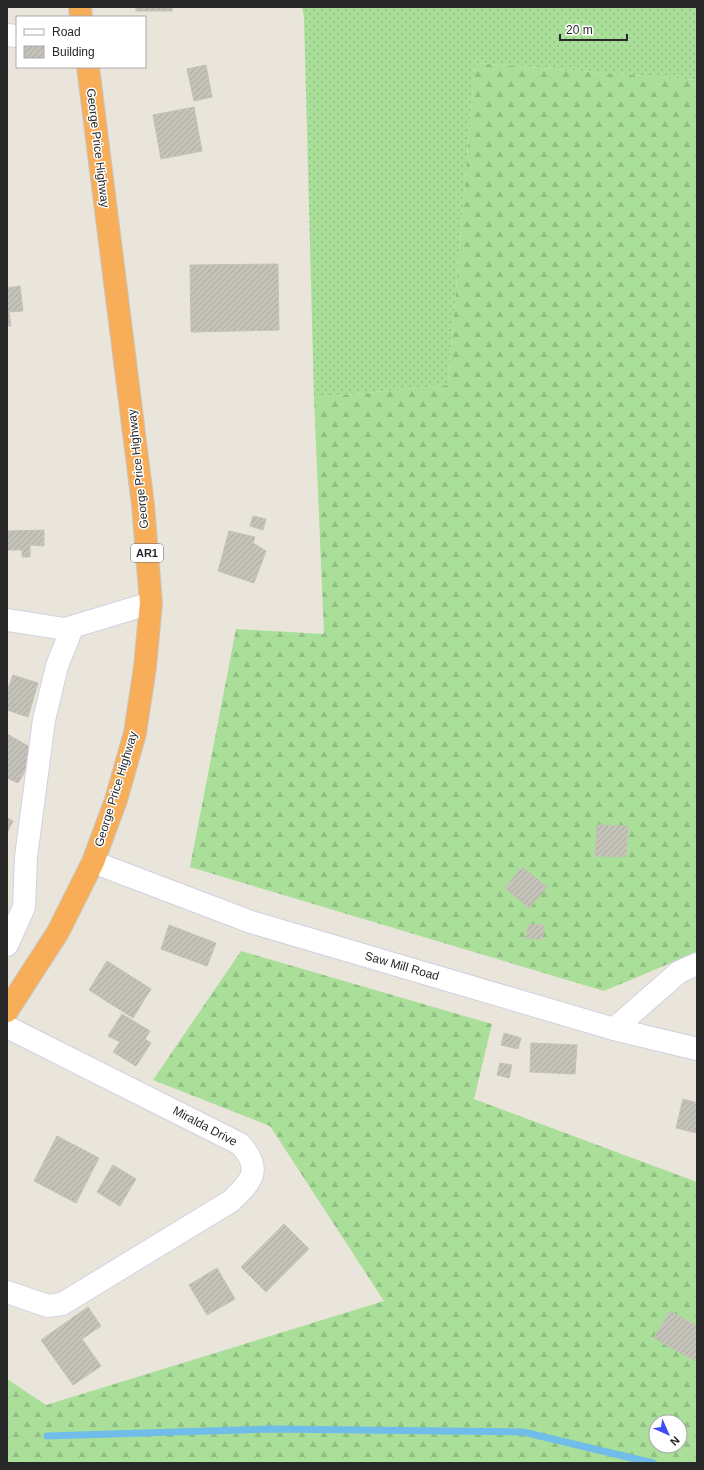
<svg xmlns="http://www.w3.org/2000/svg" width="704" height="1470" font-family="Arial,sans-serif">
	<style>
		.grass { fill: url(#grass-dots) }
		.forest { fill: url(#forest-firs); fill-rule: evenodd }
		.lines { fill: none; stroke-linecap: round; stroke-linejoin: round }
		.stream { stroke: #70bdea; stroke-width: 7 }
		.building { fill: url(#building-hatch); stroke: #c5c1b4 }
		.minor-casing { stroke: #d0d1e1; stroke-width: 24 }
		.highway-casing { stroke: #c7c7c7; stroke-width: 24 }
		.minor { stroke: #fff; stroke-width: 22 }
		.highway { stroke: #f8ad58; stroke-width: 22 }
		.labels { text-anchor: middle; stroke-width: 3; stroke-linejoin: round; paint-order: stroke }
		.shield { fill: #fff; stroke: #686868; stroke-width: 1 }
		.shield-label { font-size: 11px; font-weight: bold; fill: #282828 }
		.street-label { font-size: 12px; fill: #282828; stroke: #fff }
	</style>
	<defs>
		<pattern id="grass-dots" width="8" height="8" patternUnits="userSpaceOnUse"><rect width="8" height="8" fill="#a9df98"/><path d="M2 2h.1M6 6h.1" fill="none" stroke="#91bf83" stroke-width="1.8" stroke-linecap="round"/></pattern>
		<pattern id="forest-firs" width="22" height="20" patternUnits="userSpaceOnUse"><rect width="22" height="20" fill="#a9df98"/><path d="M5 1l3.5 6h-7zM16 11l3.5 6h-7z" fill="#91bf83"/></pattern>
		<pattern id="building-hatch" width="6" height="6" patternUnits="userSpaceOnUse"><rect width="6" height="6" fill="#c5c3b9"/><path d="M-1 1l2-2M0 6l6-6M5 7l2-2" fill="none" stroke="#a9a89f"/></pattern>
	</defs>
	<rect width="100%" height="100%" fill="#eae5da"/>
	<path class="grass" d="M302,7H697V80L475,63L448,385L314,398L304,17Z"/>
	<g class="forest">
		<path d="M475,63L697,80V952L604,991L190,867L236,629L324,634L314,398L448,385Z"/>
		<path d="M241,951L492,1024L474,1099L697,1182V1463H7V1379L46,1405L384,1301L270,1126L153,1080ZM656,1422H680V1446H656Z"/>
	</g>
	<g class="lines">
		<path class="stream" d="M47,1436L272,1429L523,1432L653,1463"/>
	</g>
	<g class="building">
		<rect x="136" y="7" width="36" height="4"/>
		<path d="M206,65L212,97L194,101L187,69Z"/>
		<path d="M194,107L202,151L161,159L153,115Z"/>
		<path d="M278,264L279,330L191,332L190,265Z"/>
		<path d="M20,286L23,311L9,312L11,326H7V288Z"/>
		<path d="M253,516L266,519L263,530L250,526Z"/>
		<path d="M44,530V546L30,545V557H22V550H7V571V531Z"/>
		<path d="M229,531L255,537L253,543L266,551L254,583L218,571Z"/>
		<path d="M13,675L38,683L28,717L7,710V692Z"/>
		<path d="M7,734L37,751L18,783L7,778Z"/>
		<path d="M7,818L13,821L7,833Z"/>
		<path d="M597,825L628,826L626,857L595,856Z"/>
		<path d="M522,867L547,887L529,908L505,888Z"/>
		<path d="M528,924L544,925L542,940L526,938Z"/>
		<path d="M169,925L216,943L207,966L161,949Z"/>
		<path d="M107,961L151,989L133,1018L89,990Z"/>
		<path d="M122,1014L150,1031L145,1039L151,1043L136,1066L113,1052L120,1042L108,1036Z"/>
		<path d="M504,1033L521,1038L518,1049L501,1045Z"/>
		<path d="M531,1043L577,1045L575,1074L530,1072Z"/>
		<path d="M500,1063L512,1065L509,1078L497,1075Z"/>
		<path d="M683,1099L697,1103V1133L676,1128Z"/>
		<path d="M57,1136L99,1158L76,1203L34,1181Z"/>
		<path d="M113,1165L136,1179L120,1206L97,1192Z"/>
		<path d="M284,1224L309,1249L266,1292L241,1267Z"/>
		<path d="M217,1268L235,1299L207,1315L189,1285Z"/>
		<path d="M88,1307L101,1326L82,1339L101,1366L73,1385L41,1340Z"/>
		<path d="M670,1311L697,1326V1362L654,1338Z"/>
	</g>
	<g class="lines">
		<g class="minor-casing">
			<g id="minor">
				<path d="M7,35L17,36"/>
				<path d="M7,620L65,629L151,603"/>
				<path d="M93,862L251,922L614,1029L679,972L697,964"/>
				<path d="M7,945L24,907L26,857L44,720L57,666L72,628"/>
				<path d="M7,1027L240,1144C263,1169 252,1181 231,1201L62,1304L48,1306L7,1292"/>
				<path d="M614,1029L697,1049"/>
			</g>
		</g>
		<g class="highway-casing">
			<g id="highway">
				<path d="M80,7L81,17"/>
				<path d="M7,1011L58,932L93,862L116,800L135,733L145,667L151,603L143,505L88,67"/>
			</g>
		</g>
		<use href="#minor" class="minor"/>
		<use href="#highway" class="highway"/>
	</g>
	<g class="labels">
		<rect class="shield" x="131" y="544" width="32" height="18" rx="3"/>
		<g class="shield-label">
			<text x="147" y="557">AR1</text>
		</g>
		<g class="street-label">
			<text transform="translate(98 148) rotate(83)" y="4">George Price Highway</text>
			<text transform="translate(138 469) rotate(-96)" y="4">George Price Highway</text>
			<text transform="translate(116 789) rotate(-73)" y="4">George Price Highway</text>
			<text transform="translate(402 966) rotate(16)" y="4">Saw Mill Road</text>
			<text transform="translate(205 1126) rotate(28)" y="4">Miralda Drive</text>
		</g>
	</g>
	<rect width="704" height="1470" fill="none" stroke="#282828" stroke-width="16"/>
	<rect x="16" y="16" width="130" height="52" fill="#ffffff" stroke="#a9a9a9"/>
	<rect x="24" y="29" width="20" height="6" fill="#ffffff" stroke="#a9a9a9"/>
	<text x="52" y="36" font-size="12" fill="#282828">Road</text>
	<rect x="24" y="46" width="20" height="12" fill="url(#building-hatch)" stroke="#a9a9a9"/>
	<text x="52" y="56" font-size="12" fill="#282828">Building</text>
	<g transform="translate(668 1434) rotate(135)"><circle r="19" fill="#ffffff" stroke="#a9a9a9"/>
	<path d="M0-3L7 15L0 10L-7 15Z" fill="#3f4ef3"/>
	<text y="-6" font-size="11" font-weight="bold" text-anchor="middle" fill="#282828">N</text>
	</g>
	<path d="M560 34v6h67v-6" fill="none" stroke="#282828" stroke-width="2"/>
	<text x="566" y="34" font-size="12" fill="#282828" stroke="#ffffff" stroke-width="3" paint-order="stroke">20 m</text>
</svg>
